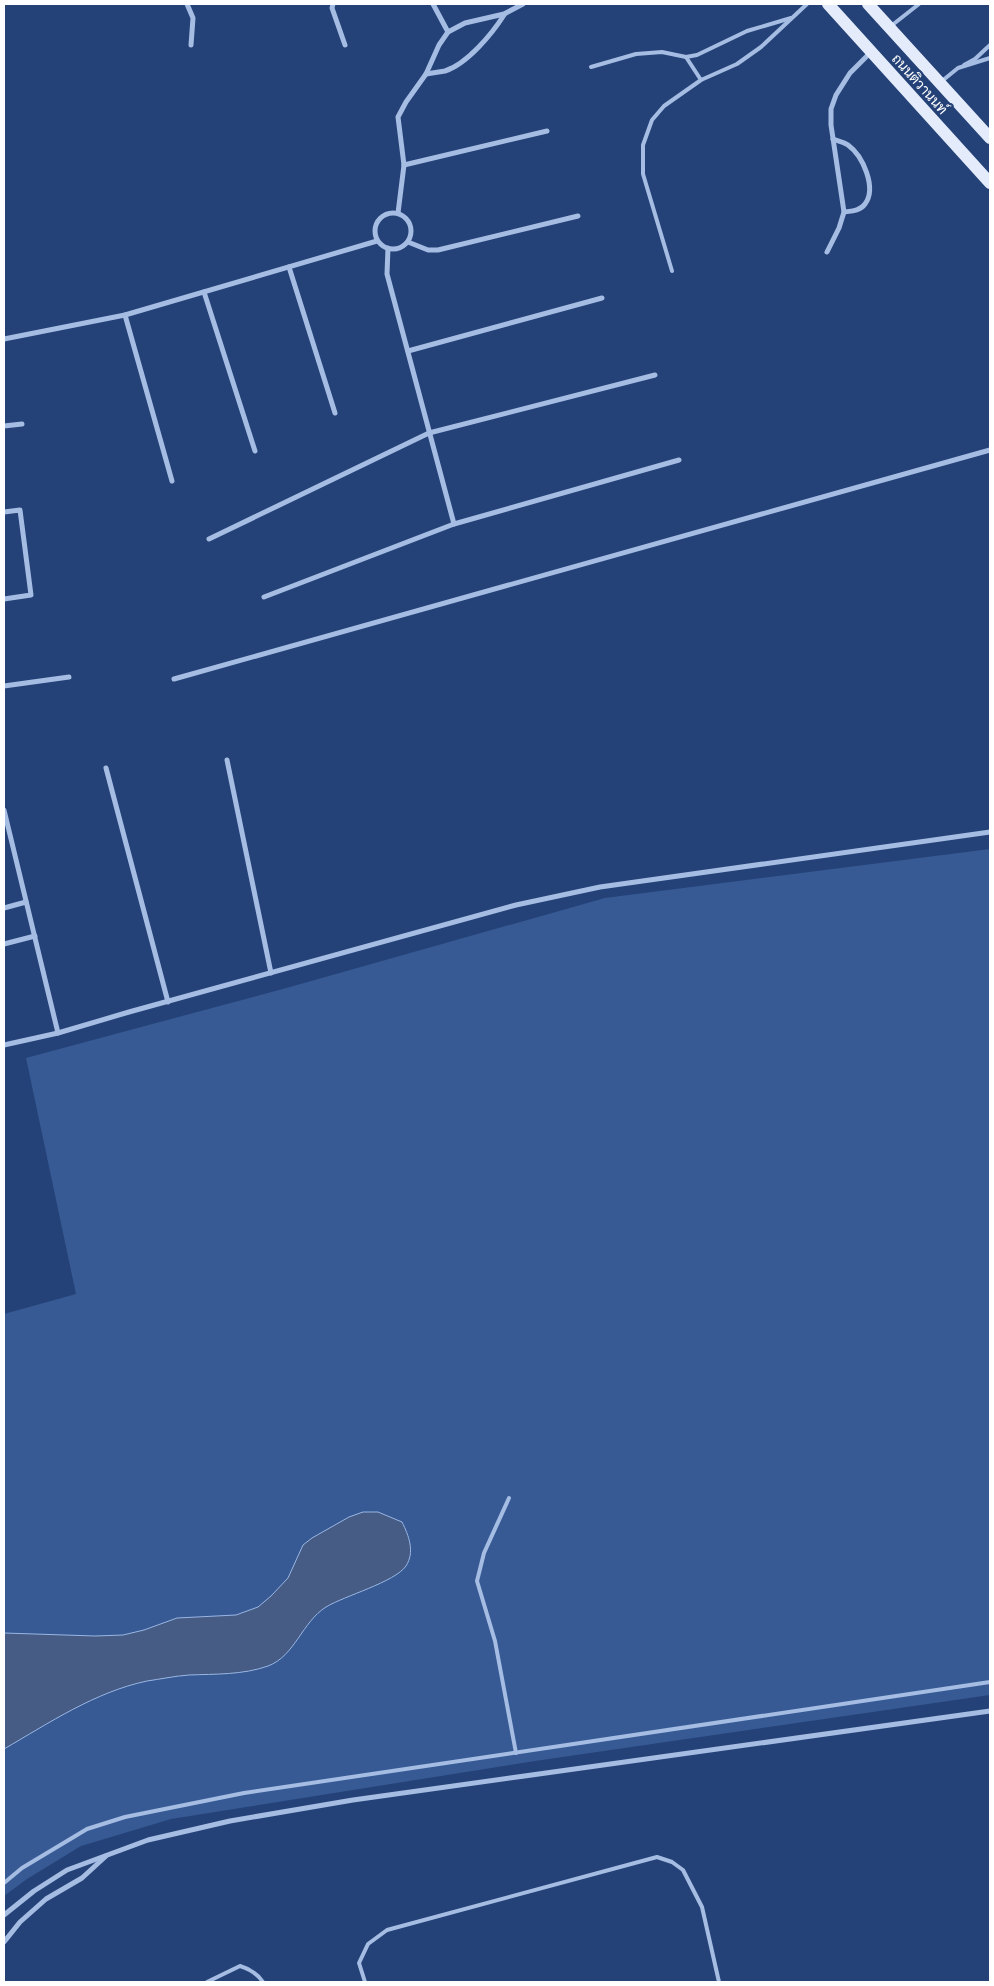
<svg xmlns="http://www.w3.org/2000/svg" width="994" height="1986" font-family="Signika,Sarabun,sans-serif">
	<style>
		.green { fill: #375a95 }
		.water { fill: #465c84; stroke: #99b6e4 }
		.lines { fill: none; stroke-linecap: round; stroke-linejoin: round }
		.lane { stroke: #a5bce3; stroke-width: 4 }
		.street { stroke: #a5bce3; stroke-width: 5 }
		.primary { stroke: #e4ecfc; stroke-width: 12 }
		.labels { text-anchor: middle; stroke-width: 4.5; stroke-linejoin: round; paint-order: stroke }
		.street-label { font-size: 14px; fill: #fff; stroke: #244277 }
	</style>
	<rect width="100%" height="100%" fill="#244277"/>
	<path class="green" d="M990,849V1695L535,1761L171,1819L81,1846L27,1879L4,1896V1314L76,1294L26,1058L290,987L605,898Z"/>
	<path class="water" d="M363,1512H378L402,1522C409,1536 415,1552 406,1566C395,1582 344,1596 326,1607C302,1622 295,1656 268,1666C243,1675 214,1674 189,1675C175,1676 161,1679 147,1681C95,1692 49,1723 4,1749V1633L95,1636L123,1635L144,1630L177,1618L236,1615L258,1607L271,1596L288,1578L303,1545L312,1538L349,1517Z"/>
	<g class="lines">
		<g class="lane">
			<path d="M891,26L919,4"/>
			<path d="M686,57L701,80"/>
			<path d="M964,65L975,59L990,45"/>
			<path d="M591,67L636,54L662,52L686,57L697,55L747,31L791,18"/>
			<path d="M942,81L958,68L990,58"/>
			<path d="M672,271L643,174V145L652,120L664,106L701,80L737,64L761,47L807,4"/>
			<path d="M509,1498L484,1553L477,1581L495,1641L516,1753"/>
			<path d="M4,1883L22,1868L87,1829L125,1817L244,1793L990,1682"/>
			<path d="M207,1982L240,1966C250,1969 257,1973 263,1982"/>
			<path d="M365,1982L359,1963L368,1944L387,1930L657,1857L672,1862L683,1870L702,1907L719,1982"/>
		</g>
		<g class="street">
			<path d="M187,4L193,18L191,45"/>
			<path d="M333,4L332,8L345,45"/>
			<path d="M433,4L448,32"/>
			<path d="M426,74C432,73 439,72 445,71C467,64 492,34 504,15"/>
			<path d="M833,139C838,141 844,142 848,145C863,156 877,188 865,204C860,211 851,211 844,212"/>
			<path d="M404,165L547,131"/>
			<circle cx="393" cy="231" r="18"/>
			<path d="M398,213L404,165L398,117L406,102L426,74L439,45L448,32L465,23L504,14L523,4"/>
			<path d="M408,242L428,250H438L578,216"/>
			<path d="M388,248L387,274L454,524"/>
			<path d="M827,252L839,228L844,212L831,125V109L836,95L850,73L871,52"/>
			<path d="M289,267L335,413"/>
			<path d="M204,292L255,451"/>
			<path d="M125,315L172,481"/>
			<path d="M4,339L125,315L377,241"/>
			<path d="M408,351L602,298"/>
			<path d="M4,426L22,424"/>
			<path d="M4,512L20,510L31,595L4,599"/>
			<path d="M209,539L429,433L655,375"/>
			<path d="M264,597L454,524L679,460"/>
			<path d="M174,679L990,450"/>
			<path d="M4,686L69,677"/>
			<path d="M227,760L271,973"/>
			<path d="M106,768L168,1002"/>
			<path d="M4,810L58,1033"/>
			<path d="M4,908L26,902"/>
			<path d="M4,944L35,936"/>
			<path d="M4,1045L58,1033L129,1012L516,905L600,887L990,832"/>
			<path d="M4,1915L34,1891L67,1870L148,1840L230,1821L353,1800L990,1711"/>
			<path d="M4,1942L20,1922L46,1899L82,1878L106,1856"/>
		</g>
		<g class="primary">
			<path d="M828,4L990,183"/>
			<path d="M868,4L990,138"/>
		</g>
	</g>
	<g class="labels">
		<g class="street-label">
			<text transform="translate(920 84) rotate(48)" y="5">ถนนติวานนท์</text>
		</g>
	</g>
	<rect width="994" height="1986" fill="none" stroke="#ffffff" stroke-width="10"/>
</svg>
